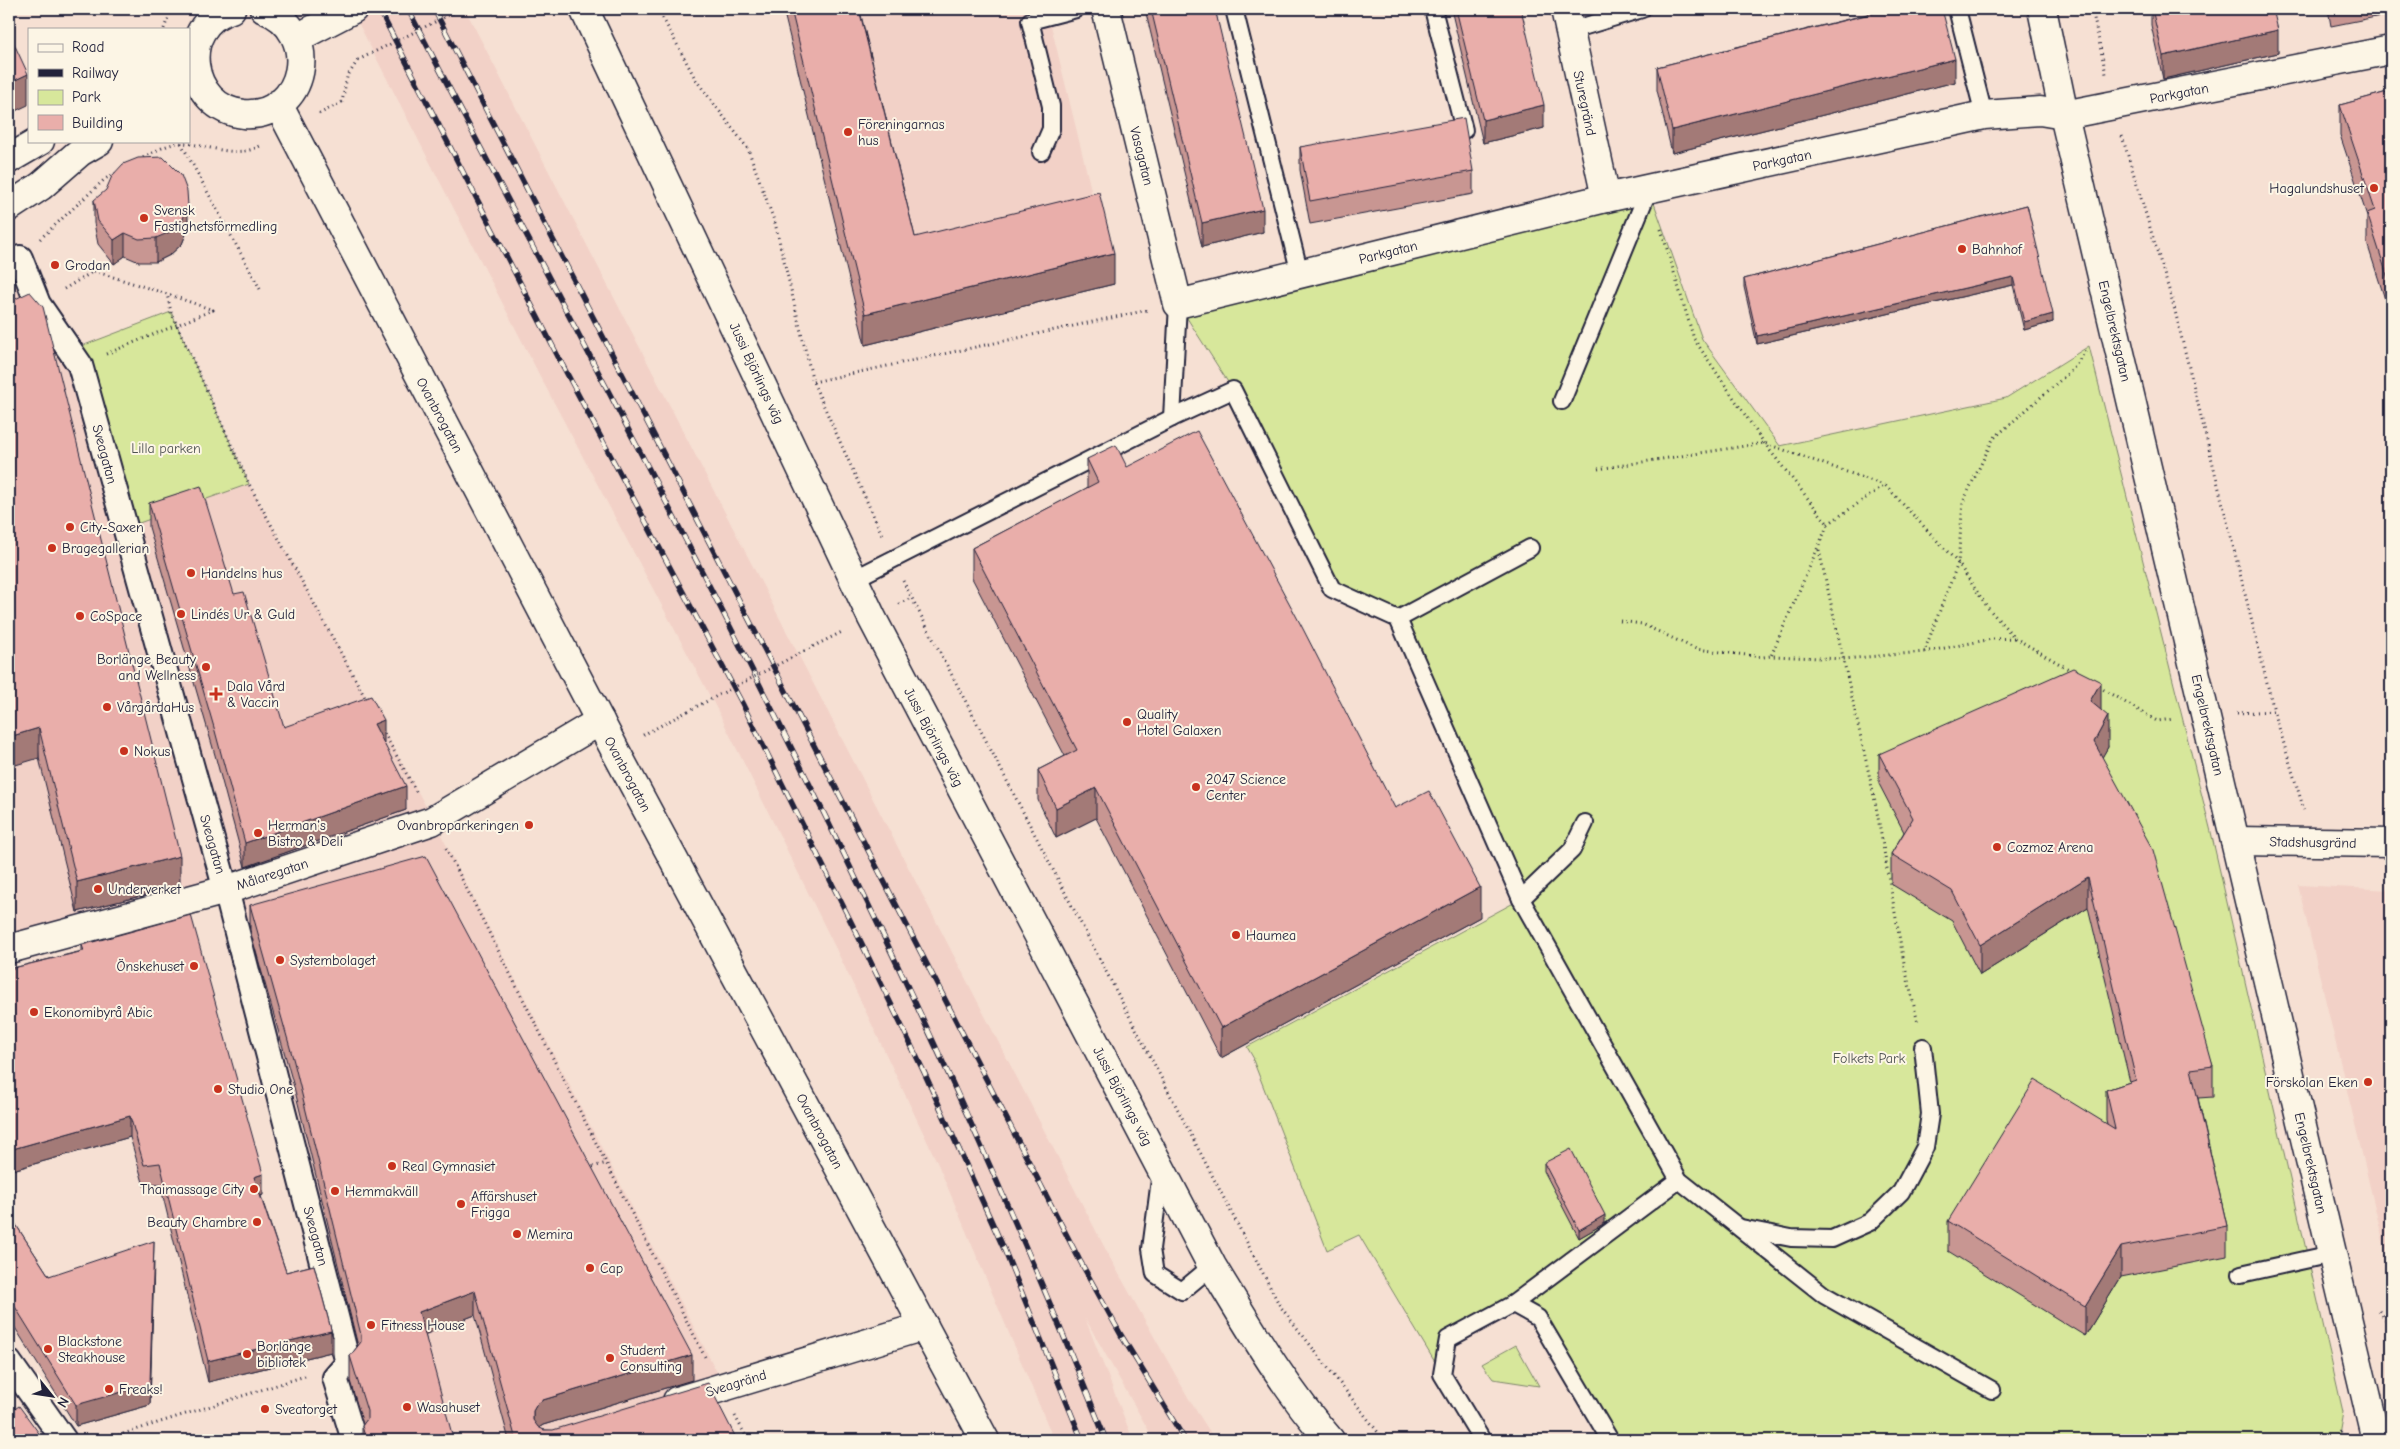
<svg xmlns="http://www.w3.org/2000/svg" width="2400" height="1449" font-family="'Comic Neue',sans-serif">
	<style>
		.built { fill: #f2d1c7 }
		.green { fill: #d7e79b; stroke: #7c846b }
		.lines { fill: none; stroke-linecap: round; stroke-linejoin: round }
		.service-casing { stroke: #22223b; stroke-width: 20 }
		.pedestrian-casing { stroke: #22223b; stroke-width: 28 }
		.minor-casing { stroke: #22223b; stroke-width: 31 }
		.tertiary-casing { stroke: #22223b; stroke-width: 31 }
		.path { stroke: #22223b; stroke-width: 3; stroke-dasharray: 1 4; stroke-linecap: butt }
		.service { stroke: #fcf5e5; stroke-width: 16 }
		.pedestrian { stroke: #fcf5e5; stroke-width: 24 }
		.minor { stroke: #fcf5e5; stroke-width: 28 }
		.tertiary { stroke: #fcf5e5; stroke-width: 28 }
		.rail-casing { stroke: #22223b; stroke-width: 5.5 }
		.rail { stroke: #fcf5e5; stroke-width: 4; stroke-dasharray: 11; stroke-linecap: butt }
		.path-bridge { stroke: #22223b; stroke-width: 3; stroke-dasharray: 1 4; stroke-linecap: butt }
		.wall { fill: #c89692; stroke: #22223b }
		.shaded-wall { fill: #a37a77; stroke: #22223b }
		.building { fill: #e9aeaa; stroke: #22223b }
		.poi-dot { fill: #c8321e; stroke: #fcf5e5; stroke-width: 2 }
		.labels { text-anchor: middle; stroke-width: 4; stroke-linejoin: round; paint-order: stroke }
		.street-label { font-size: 14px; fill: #22223b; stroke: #fcf5e5 }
		.poi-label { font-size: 14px; fill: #22223b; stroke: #fcf5e5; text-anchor: start }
		.park-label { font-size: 14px; fill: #4f5353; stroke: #fcf5e5 }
	</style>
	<rect width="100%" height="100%" fill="#f6e0d3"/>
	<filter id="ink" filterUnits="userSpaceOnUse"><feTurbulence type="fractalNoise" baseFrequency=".02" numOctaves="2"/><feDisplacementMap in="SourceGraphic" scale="10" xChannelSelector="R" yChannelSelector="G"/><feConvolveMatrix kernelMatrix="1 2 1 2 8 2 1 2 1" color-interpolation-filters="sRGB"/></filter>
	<g filter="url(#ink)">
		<g class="built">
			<path d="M351,9H465L1110,1258L1189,1399L1215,1440H1154L1085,1318L1133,1440H1054L937,1162L838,953L720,715L542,380Z"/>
			<path d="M783,9H1047L1114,284L865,345Z"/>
			<path d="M20,258L80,365L125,528L249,484L435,823L723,1384L543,1440H354L335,1378L348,1362L226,890L9,949V264Z"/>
			<path d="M2298,885L2391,890V1275Z"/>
		</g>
		<g class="green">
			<path d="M1649,189L1702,339L1780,446L2006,398L2089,346L2211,832L2343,1412L2339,1435L2328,1440H1610L1538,1318L1513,1304L1448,1339L1442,1374L1359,1235L1327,1250L1253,1060L1254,1059L1247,1047L1521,899L1398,619L1332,589L1233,390L1178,304Z"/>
			<path d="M171,312L249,484L125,528L74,349Z"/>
			<path d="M1516,1345L1539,1386L1493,1379L1482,1364Z"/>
		</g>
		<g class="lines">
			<g class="service-casing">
				<g id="service">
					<path d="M1234,9L1300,274"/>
					<path d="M1433,9L1464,130"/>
					<path d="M1957,9L1984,115"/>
					<path d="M1569,31L1642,9"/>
					<path d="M1041,152L1051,129V106L1030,21L1076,9"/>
					<path d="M1562,401L1649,189"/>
					<path d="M1172,418L1178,304"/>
					<path d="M854,579L1172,418L1233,390L1332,589L1398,619L1521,899L1679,1180L1824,1295L1992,1390"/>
					<path d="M1398,619L1530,548"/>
					<path d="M1521,899L1572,850L1585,823"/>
					<path d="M1161,1172L1151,1249L1155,1274L1182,1291L1212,1266"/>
					<path d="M1741,1228L1791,1238L1832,1239L1870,1222L1901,1192L1925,1147L1930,1114L1923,1047"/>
					<path d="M2241,1274L2332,1254"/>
					<path d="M1513,1304L1679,1180"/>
					<path d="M1482,1440L1442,1374L1448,1339L1513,1304L1538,1318L1610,1440"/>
				</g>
			</g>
			<g class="pedestrian-casing">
				<g id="pedestrian">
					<path d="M20,258L38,304L80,365L226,890L348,1363L335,1378L354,1440"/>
					<path d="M9,1362L64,1440"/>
				</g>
			</g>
			<g class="minor-casing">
				<g id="minor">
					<path d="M1106,9L1178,304L1606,198L1984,115L2040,111L2064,115L2391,50"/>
					<path d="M1565,9L1606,198"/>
					<path d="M2042,9L2064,115L2376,1440"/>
					<path d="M9,159L40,141"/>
					<path d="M9,207L41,186L80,152L99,141"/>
					<path d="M2235,841L2391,843"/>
					<path d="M9,949L226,890L432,821L600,721"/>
					<path d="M677,1401L924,1326"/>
				</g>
			</g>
			<g class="tertiary-casing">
				<g id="tertiary">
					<path d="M231,9C175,25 187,109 244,114C306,118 323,31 264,9"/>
					<path d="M584,9L872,618L1212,1266C1248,1325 1284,1388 1330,1440"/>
					<path d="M297,38L353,9"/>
					<path d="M278,104L615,750L985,1440"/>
				</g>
			</g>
			<g class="path">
				<path d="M533,9L552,12"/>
				<path d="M658,9L696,80L748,149L775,223L813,382L883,537"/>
				<path d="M2092,9L2106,74"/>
				<path d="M164,29L171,9"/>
				<path d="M319,114L342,102L347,77L358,60"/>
				<path d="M2122,136L2173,303L2274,711"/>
				<path d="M181,143L260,289"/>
				<path d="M139,160C151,153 170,142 183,143C208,145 236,159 260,146"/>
				<path d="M1661,229L1694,339L1764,443L1828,524L1771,656L1844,659L1924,652"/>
				<path d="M40,239L105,179L116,173"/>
				<path d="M64,289L94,271L167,294L171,312L249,484L367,701"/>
				<path d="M106,354L213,310L167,294"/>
				<path d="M813,382L1148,310"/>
				<path d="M1598,469L1764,443L1884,485"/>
				<path d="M1828,524L1885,485L1958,563L1988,608L2015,638L2072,671"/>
				<path d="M1819,550L1875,801L1904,963L1918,1023"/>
				<path d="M903,581L1280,1306L1384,1440"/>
				<path d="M899,604L911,598"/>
				<path d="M1620,621L1642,624L1696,649L1763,657L1771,656"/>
				<path d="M2014,638L1992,639L1924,652L1958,563L1963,502L1993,439L2072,370L2087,349"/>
				<path d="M804,651L844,631"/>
				<path d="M2099,687L2157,721L2174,719"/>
				<path d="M2237,713L2274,711L2304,810"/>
				<path d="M382,729L417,793"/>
				<path d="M643,735L688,711"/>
				<path d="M446,848L706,1359"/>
				<path d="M588,1168L607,1163"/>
				<path d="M2379,1311L2391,1326"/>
				<path d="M735,1416L748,1440"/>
				<path d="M104,1440L305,1376"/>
				<path d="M2328,1440L2339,1435L2340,1430"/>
			</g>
			<use href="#service" class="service"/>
			<use href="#pedestrian" class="pedestrian"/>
			<use href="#minor" class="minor"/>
			<use href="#tertiary" class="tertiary"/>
			<g class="rail-casing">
				<g id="rail">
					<path d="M379,9L564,368L742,703L861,942L924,1072L1004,1249L1082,1440"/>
					<path d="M408,9C653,479 910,947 1106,1440"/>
					<path d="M434,9L1079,1259L1121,1335L1185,1440"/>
				</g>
			</g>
			<use href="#rail" class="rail"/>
			<g class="path-bridge">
				<path d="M358,60L461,9"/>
				<path d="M688,711L804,651"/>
			</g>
		</g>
		<g class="wall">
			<path d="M783,9H868L860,11L915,237L1114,284L865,345Z"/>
			<path d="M1145,9H1215L1263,232L1202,247Z"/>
			<path d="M1451,9H1521L1544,128L1483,143Z"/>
			<path d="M1867,9H1942L1955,82L1672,153L1657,90V67L1868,14Z"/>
			<path d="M2151,9H2273L2278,53L2163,79L2151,25Z"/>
			<path d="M2328,9H2391V14L2331,26Z"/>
			<path d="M2391,91V318L2367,243V216L2340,135V105Z"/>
			<path d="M1300,147L1473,171V194L1310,224L1300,170Z"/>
			<path d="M94,200L188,229L182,244L170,255L156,262H139L125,256L114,264L98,244L94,223Z"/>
			<path d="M2027,205L2053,322L2024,330L2013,285L1757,344L1744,287V279Z"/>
			<path d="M9,302L180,886L77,912L39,758Z"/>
			<path d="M1087,459L1127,467L1480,917L1221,1058L1096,818L1056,838L1038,800V770L1065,756L972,578V548L1087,488Z"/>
			<path d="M149,503L234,594L284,727L384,743L406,810L245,867L215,755L149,527Z"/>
			<path d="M2101,711L2108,747L2102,757L2213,1066V1097L2198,1098L2227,1226V1256L2121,1277L2085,1336L1948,1251V1221L2107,1124L2106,1120V1090L2130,1082L2088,907L1980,975L1952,921L1891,884V854L1904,832L1879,784V754Z"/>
			<path d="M250,905L692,1380L543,1425L539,1428L544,1430L737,1440H509L475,1315L425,1334L447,1440H362V1426L363,1424L350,1381V1356L358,1346L294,1087L250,930Z"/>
			<path d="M82,945L263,1195L261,1196L286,1272L314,1265L333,1337V1358L331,1352L208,1382L160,1184L144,1186L130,1137L9,1171V969L82,951Z"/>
			<path d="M1544,1163L1605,1223L1579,1238L1544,1171Z"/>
			<path d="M9,1214L49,1276L154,1262L150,1405L76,1426L9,1318Z"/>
		</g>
		<g class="shaded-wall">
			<path d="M853,9H868L853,13Z"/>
			<path d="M2278,30V53L2163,79V56Z"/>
			<path d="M1955,59V82L1672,153V130Z"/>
			<path d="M28,74V105L9,114V83Z"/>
			<path d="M1544,105V128L1483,143V120Z"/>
			<path d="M188,206V229L182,244L170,255L156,262V238Z"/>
			<path d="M1263,209V232L1202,247V223Z"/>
			<path d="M125,233V256L114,264V240Z"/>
			<path d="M1114,253V284L865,345V314Z"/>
			<path d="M2013,277V285L1757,344V336Z"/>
			<path d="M2053,314V322L2024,330V322Z"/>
			<path d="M2101,682V712L2090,701Z"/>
			<path d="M2108,716V747L2094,772V742Z"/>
			<path d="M384,720V745L374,724Z"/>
			<path d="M39,728V758L9,767V737Z"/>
			<path d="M406,786V810L245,867V843Z"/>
			<path d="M1096,788V818L1056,838V808Z"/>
			<path d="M180,856V886L77,912V882Z"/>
			<path d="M2088,877V907L1980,975V945Z"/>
			<path d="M1480,887V917L1221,1058V1028Z"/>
			<path d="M130,1116V1137L9,1171V1150Z"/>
			<path d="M263,1174V1195L254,1198V1177Z"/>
			<path d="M1605,1215V1223L1579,1238V1230Z"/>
			<path d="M154,1241L150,1405L76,1426V1405Z"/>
			<path d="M2121,1247V1277L2085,1336V1306Z"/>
			<path d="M475,1291V1315L419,1337V1312Z"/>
			<path d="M331,1331V1352L208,1382V1361Z"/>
			<path d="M692,1355V1380L543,1425L537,1429L533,1436V1411L537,1404L543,1400Z"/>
		</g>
		<g class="building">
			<path d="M791,9H859L915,237L1099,192L1114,253L865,314Z"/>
			<path d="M1151,9H1215L1263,209L1202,223Z"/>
			<path d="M1456,9H1521L1544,105L1483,120Z"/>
			<path d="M1873,9H1942L1955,59L1672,130L1657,67L1874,13Z"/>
			<path d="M2152,9H2273L2278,30L2163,56Z"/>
			<path d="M9,33L28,74L9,83Z"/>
			<path d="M2391,91V288L2367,213L2375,210L2340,105Z"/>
			<path d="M1464,118L1473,171L1310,201L1300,147Z"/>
			<path d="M163,157L181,175L187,191L188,206L182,221L170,232L156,238L139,239L125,233L114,240L98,221L94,200L106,190L112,176L123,164L138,158Z"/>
			<path d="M2027,205L2053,314L2024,322L2013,277L1757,336L1744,279Z"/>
			<path d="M30,292L43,307L180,856L77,882L39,728L9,737V302Z"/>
			<path d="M1197,431L1302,627L1395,808L1429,791L1480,887L1221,1028L1096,788L1056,808L1038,770L1077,750L972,548L1098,482L1087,459L1116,445L1127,467Z"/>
			<path d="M201,486L234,594L244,592L284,727L371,696L384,720L374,724L406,786L245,843L215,731L149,503Z"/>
			<path d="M2073,668L2101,682L2090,701L2108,716L2094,742L2153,850L2213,1066L2191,1069L2227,1226L2121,1247L2085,1306L1948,1221L2035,1080L2115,1129L2106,1090L2136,1080L2088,877L1980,945L1952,891L1891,854L1913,818L1879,754Z"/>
			<path d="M426,856L692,1355L543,1400L537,1404L533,1411V1420L538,1427L544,1430H553L708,1383L737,1440H516L475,1291L419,1312L453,1438L447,1440H366L362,1426L367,1419V1411L350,1356L361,1342V1335L294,1062L250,905Z"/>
			<path d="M191,915L263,1174L254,1177L286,1272L314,1265L333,1337L331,1331L208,1361L160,1163L144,1165L130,1116L9,1150V1073L12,1072L9,1058V969L84,951L82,945Z"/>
			<path d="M1571,1149L1605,1215L1579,1230L1544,1163Z"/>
			<path d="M9,1214L49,1276L154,1241L150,1384L76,1405L9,1297Z"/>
			<path d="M19,1406L44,1440H9V1413Z"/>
		</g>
	</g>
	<g class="poi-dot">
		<circle cx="848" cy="132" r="5"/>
		<circle cx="2374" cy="188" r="5"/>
		<circle cx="144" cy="218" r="5"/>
		<circle cx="1962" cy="249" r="5"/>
		<circle cx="55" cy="265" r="5"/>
		<circle cx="70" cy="527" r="5"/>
		<circle cx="52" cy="548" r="5"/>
		<circle cx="191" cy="573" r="5"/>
		<circle cx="181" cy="614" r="5"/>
		<circle cx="80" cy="616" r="5"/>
		<circle cx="206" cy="667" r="5"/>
		<path d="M213.5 686.5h5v5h5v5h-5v5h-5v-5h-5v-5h5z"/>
		<circle cx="107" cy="707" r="5"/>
		<circle cx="1127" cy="722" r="5"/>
		<circle cx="124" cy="751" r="5"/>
		<circle cx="1196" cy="787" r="5"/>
		<circle cx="529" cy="825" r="5"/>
		<circle cx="258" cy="833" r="5"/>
		<circle cx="1997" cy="847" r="5"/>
		<circle cx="98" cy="889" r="5"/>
		<circle cx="1236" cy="935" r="5"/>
		<circle cx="280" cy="960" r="5"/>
		<circle cx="194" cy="966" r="5"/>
		<circle cx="34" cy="1012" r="5"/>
		<circle cx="2368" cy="1082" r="5"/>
		<circle cx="218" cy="1089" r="5"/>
		<circle cx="392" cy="1166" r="5"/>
		<circle cx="254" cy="1189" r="5"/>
		<circle cx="335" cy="1191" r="5"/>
		<circle cx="461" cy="1204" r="5"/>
		<circle cx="257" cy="1222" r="5"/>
		<circle cx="517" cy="1234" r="5"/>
		<circle cx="590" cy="1268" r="5"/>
		<circle cx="371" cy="1325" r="5"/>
		<circle cx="48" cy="1349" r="5"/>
		<circle cx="247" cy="1354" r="5"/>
		<circle cx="610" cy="1358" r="5"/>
		<circle cx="109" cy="1389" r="5"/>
		<circle cx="407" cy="1407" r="5"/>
		<circle cx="265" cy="1409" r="5"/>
	</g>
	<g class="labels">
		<g class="street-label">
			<text transform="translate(2179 93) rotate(-11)" y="5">Parkgatan</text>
			<text transform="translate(1585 103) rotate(78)" y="5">Sturegränd</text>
			<text transform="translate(1142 156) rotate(76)" y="5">Vasagatan</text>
			<text transform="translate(1782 160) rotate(-12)" y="5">Parkgatan</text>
			<text transform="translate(1388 252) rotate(-14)" y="5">Parkgatan</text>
			<text transform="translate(2115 331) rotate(77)" y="5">Engelbrektsgatan</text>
			<text transform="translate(757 373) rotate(65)" y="5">Jussi Björlings väg</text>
			<text transform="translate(440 415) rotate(62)" y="5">Ovanbrogatan</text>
			<text transform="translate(105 454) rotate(75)" y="5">Sveagatan</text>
			<text transform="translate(2208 725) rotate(77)" y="5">Engelbrektsgatan</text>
			<text transform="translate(934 737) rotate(62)" y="5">Jussi Björlings väg</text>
			<text transform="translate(628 774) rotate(62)" y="5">Ovanbrogatan</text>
			<text transform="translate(2313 842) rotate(1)" y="5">Stadshusgränd</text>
			<text transform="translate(213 844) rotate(74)" y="5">Sveagatan</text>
			<text transform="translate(272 874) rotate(-18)" y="5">Målaregatan</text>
			<text transform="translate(1123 1096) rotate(62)" y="5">Jussi Björlings väg</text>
			<text transform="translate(820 1131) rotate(62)" y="5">Ovanbrogatan</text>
			<text transform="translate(2311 1163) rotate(77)" y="5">Engelbrektsgatan</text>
			<text transform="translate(316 1236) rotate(75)" y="5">Sveagatan</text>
			<text transform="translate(736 1383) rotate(-17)" y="5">Sveagränd</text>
		</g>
		<g class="poi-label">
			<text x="858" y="129">Föreningarnas<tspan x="858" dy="16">hus</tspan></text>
			<text x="2364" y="193" text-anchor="end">Hagalundshuset</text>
			<text x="154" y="215">Svensk<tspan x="154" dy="16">Fastighetsförmedling</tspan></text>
			<text x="1972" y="254">Bahnhof</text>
			<text x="65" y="270">Grodan</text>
			<text x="80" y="532">City-Saxen</text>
			<text x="62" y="553">Bragegallerian</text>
			<text x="201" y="578">Handelns hus</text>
			<text x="191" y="619">Lindés Ur &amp; Guld</text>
			<text x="90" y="621">CoSpace</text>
			<text x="196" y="664" text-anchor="end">Borlänge Beauty<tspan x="196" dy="16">and Wellness</tspan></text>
			<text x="227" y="691">Dala Vård<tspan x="227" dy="16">&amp; Vaccin</tspan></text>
			<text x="117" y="712">VårgårdaHus</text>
			<text x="1137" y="719">Quality<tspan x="1137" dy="16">Hotel Galaxen</tspan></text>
			<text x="134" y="756">Nokus</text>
			<text x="1206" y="784">2047 Science<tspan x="1206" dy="16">Center</tspan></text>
			<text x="268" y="830">Herman's<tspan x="268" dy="16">Bistro &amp; Deli</tspan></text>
			<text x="519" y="830" text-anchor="end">Ovanbroparkeringen</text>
			<text x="2007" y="852">Cozmoz Arena</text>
			<text x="108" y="894">Underverket</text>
			<text x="1246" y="940">Haumea</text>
			<text x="290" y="965">Systembolaget</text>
			<text x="184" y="971" text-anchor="end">Önskehuset</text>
			<text x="44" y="1017">Ekonomibyrå Abic</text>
			<text x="2358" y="1087" text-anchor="end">Förskolan Eken</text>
			<text x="228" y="1094">Studio One</text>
			<text x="402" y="1171">Real Gymnasiet</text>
			<text x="244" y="1194" text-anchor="end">Thaimassage City</text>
			<text x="345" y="1196">Hemmakväll</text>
			<text x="471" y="1201">Affärshuset<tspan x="471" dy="16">Frigga</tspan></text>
			<text x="247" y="1227" text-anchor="end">Beauty Chambre</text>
			<text x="527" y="1239">Memira</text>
			<text x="600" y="1273">Cap</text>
			<text x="381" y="1330">Fitness House</text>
			<text x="58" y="1346">Blackstone<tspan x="58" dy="16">Steakhouse</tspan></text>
			<text x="257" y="1351">Borlänge<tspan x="257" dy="16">bibliotek</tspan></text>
			<text x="620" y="1355">Student<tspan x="620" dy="16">Consulting</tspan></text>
			<text x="119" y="1394">Freaks!</text>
			<text x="417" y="1412">Wasahuset</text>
			<text x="275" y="1414">Sveatorget</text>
		</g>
		<g class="park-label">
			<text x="166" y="453">Lilla parken</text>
			<text x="1869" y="1063">Folkets Park</text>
		</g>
	</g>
	<rect width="2400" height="1449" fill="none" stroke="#fcf5e5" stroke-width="30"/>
	<rect x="15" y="15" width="2370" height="1419" fill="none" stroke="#22223b" stroke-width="2" filter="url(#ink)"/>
	<rect x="28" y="28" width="162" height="115" fill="#fcf5e5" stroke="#a5a1a1"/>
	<rect x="38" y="44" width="25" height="8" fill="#fcf5e5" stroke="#a5a1a1"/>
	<text x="72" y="52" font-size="15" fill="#22223b">Road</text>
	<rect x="38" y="69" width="25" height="8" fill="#22223b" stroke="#a5a1a1"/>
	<text x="72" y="78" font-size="15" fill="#22223b">Railway</text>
	<rect x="38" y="90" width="25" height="15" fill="#d7e79b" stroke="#a5a1a1"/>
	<text x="72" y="102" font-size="15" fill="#22223b">Park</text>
	<rect x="38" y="115" width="25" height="15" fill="#e9aeaa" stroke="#a5a1a1"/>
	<text x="72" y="128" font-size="15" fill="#22223b">Building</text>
	<g transform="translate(52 1396) rotate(120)" stroke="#fcf5e5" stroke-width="4" paint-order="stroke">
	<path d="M0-4L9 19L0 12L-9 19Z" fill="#22223b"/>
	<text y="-8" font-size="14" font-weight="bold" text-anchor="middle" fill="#22223b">N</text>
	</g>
</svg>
